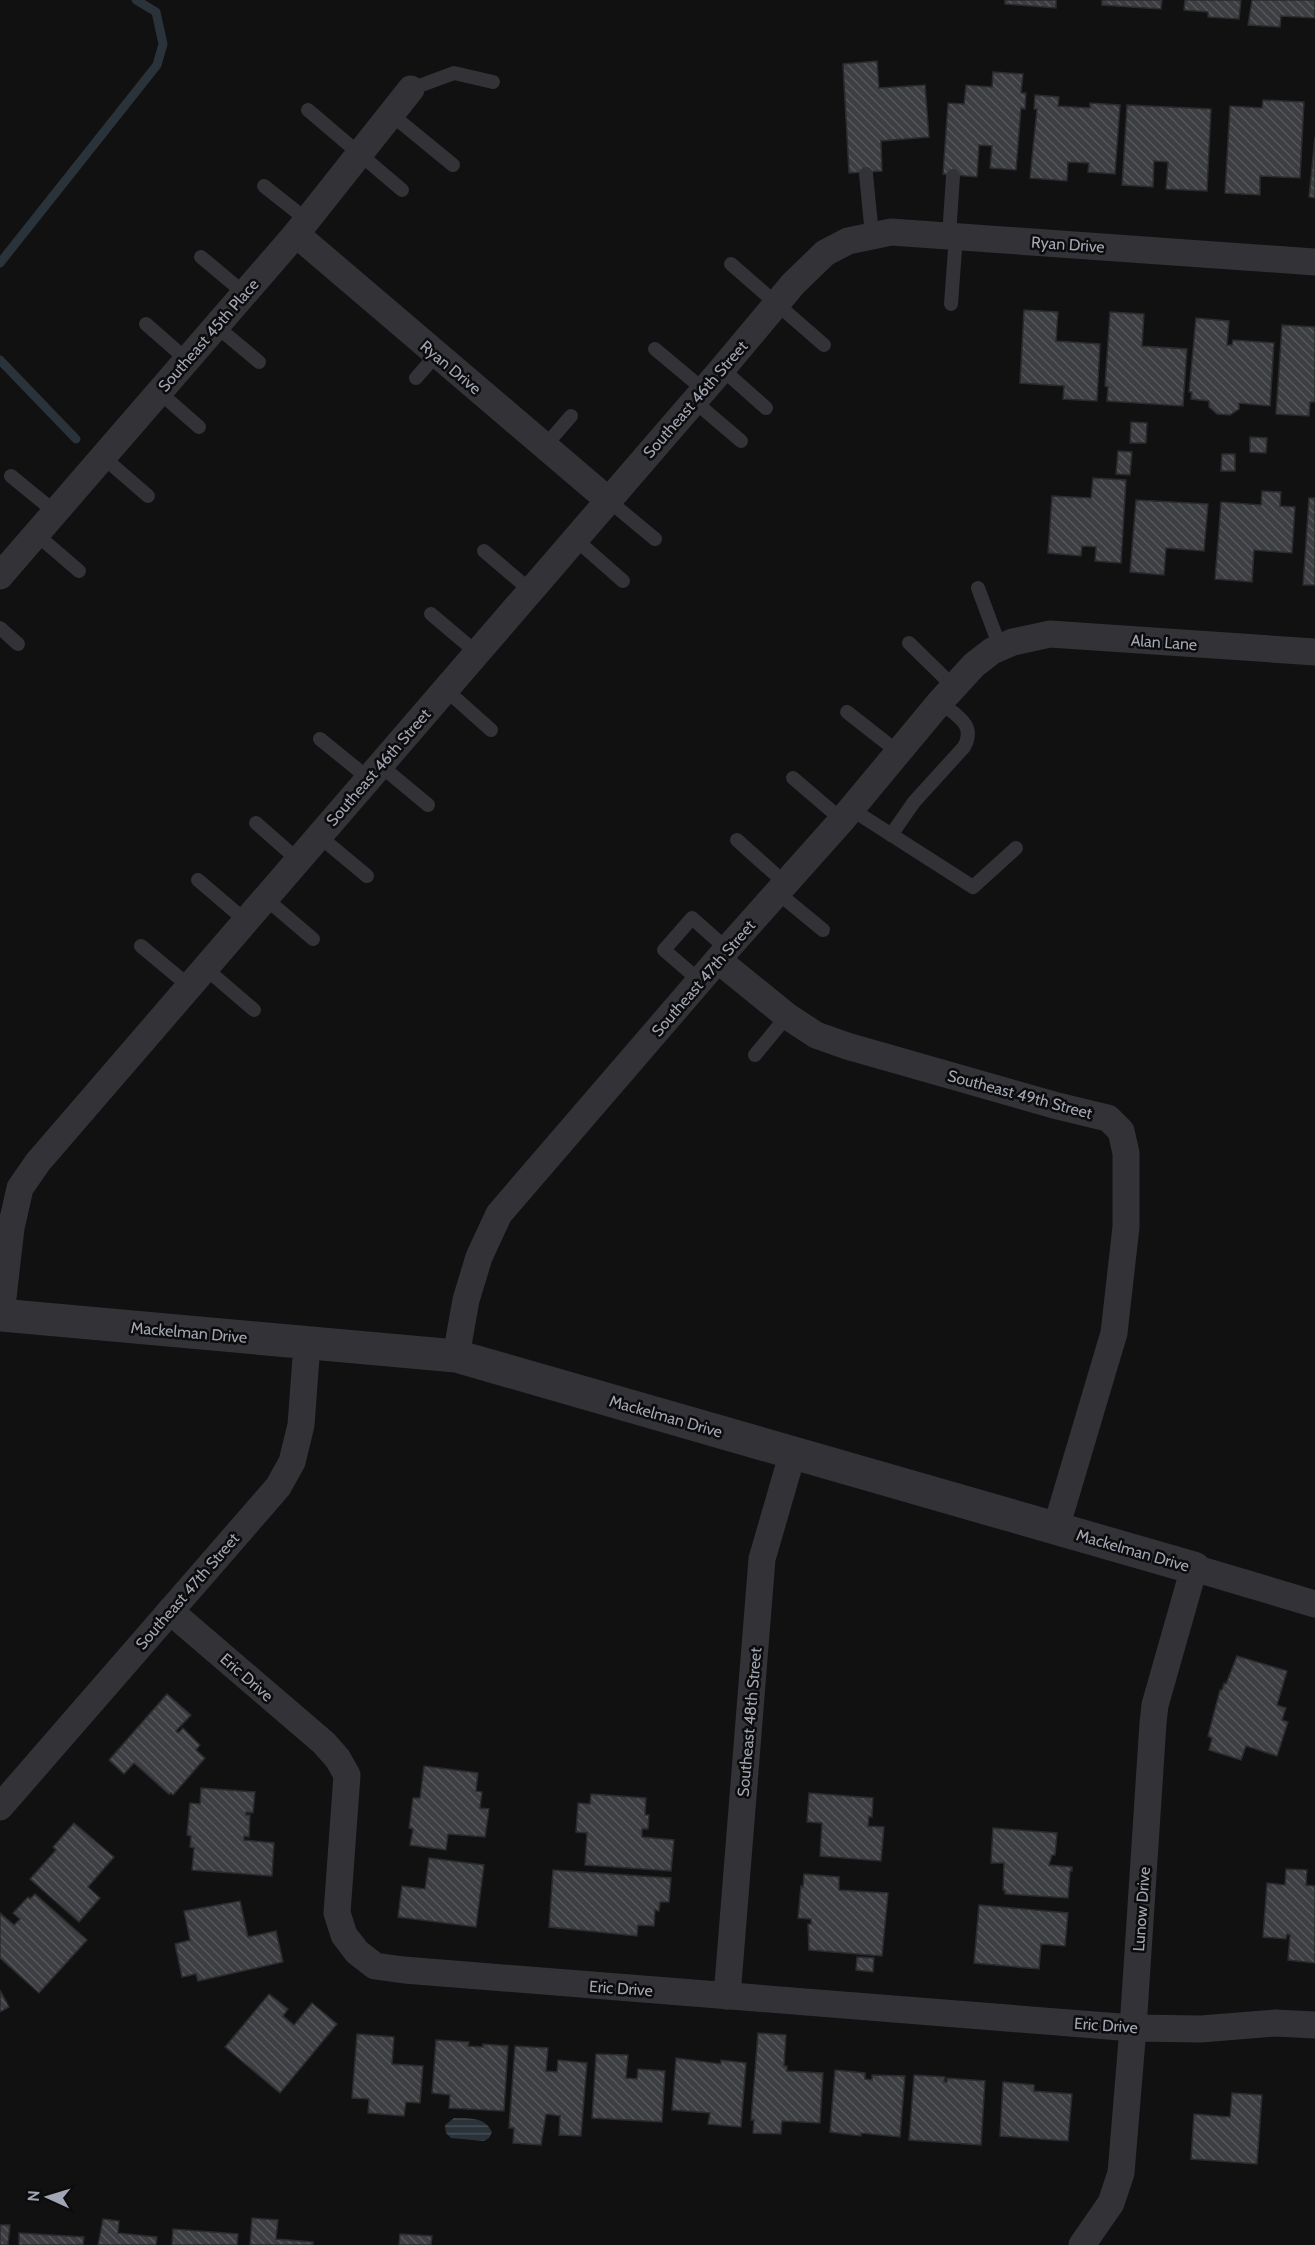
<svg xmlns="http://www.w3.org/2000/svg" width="1315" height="2245" font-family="Cabin,sans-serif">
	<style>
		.water { fill: url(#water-rules) }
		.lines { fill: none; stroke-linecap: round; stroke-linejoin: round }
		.stream { stroke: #2a323a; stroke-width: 9 }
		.building { fill: url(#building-back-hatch); stroke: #2b2b2e; stroke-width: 1.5 }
		.service { stroke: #323237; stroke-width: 14 }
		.minor { stroke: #323237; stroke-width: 27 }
		.tertiary { stroke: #323237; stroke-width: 33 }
		.labels { text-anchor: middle; stroke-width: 5; stroke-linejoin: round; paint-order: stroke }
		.street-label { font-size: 16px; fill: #a2a5b3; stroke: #0c0c0d }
	</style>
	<defs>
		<pattern id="water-rules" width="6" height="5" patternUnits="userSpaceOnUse" patternTransform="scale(1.5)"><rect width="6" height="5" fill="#2a323a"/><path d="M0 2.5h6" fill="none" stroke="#464d54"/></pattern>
		<pattern id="building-back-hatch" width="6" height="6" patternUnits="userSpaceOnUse" patternTransform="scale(1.5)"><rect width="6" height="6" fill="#3d3e42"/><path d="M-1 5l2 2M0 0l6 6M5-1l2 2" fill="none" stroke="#56575b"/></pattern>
	</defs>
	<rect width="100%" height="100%" fill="#111112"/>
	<path class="water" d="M454,2118C470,2119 484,2116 492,2132L489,2138L484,2141L451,2138L446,2133L445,2125Z"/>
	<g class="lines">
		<g class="stream">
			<path d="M0,263L157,65L163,44L156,12L136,0"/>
			<path d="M0,360L76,439"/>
		</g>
	</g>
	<g class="building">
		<path d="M1005,0H1056V8L1005,4Z"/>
		<path d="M1102,0H1162L1161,9L1102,5Z"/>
		<path d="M1185,0H1241L1239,19L1208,17V12L1184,10Z"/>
		<path d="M1252,0H1315V18L1281,16L1280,27L1248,25Z"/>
		<path d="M877,61L879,88L925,85L929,137L881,141L882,171L849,173L843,64Z"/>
		<path d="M993,72L1023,74L1021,93H1026L1025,109L1021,108L1016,170L990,168L992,146L979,145L977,177L943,174L948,103L964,104L966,85L992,87Z"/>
		<path d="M1035,95L1059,97L1058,106L1090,108V103L1120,105L1115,174L1088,172L1089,163L1068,162L1067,181L1030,178L1037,109H1034Z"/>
		<path d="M1263,100L1304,102L1300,178L1260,176V195L1225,193L1230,106L1262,108Z"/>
		<path d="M1127,105L1211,109L1207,191L1166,189L1168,162L1154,161L1153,187L1122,185Z"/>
		<path d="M1315,137V198L1309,197Z"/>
		<path d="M1024,310L1058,312L1056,341L1100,344L1097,401L1063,399L1064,386L1020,383Z"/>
		<path d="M1110,312L1144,314L1142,346L1187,349L1183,406L1107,401L1108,387L1105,386Z"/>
		<path d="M1196,318L1229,321L1227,345H1232L1233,340L1274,343L1270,406L1239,403V409L1230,415L1217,414L1209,407V401L1191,399L1192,392H1189Z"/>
		<path d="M1282,325L1315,327V402H1310L1309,416L1276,414Z"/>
		<path d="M1131,422L1147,423L1146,443H1130Z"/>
		<path d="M1250,437L1267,438L1266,453L1250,452Z"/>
		<path d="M1118,451L1132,452L1130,475L1116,474Z"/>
		<path d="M1222,454H1235V471H1221Z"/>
		<path d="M1093,478L1126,480L1121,563L1095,561L1096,547L1082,546L1081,556L1048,553L1052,496L1091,498Z"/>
		<path d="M1262,491L1281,492L1280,506L1295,507L1292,553L1254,550L1252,582L1215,579L1221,502L1261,505Z"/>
		<path d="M1309,498H1315V585H1303Z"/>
		<path d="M1136,500L1208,504L1204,551L1166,548L1164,575L1130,572Z"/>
		<path d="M1237,1656L1287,1671L1277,1705L1286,1708L1282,1720L1288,1722L1277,1756L1246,1746L1241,1760L1209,1750L1212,1738L1208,1736L1220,1690H1222L1224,1683L1226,1684Z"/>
		<path d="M167,1694L191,1715L176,1731L178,1733L183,1728L200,1745L196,1750L205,1758L173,1795L171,1793L169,1794L134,1763L124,1774L109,1760Z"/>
		<path d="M424,1766L478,1773L476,1791L482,1792L480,1808L489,1809L485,1837L448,1834L446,1850L410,1845L413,1829L409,1828L413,1798H420Z"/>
		<path d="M201,1788L255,1792L253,1813L246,1812V1815H250L249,1837L244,1836V1840L274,1843L272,1876L192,1870L194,1848L190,1847L191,1836L187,1835L190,1803L200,1804Z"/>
		<path d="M809,1793L873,1798L872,1817L869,1816L868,1826L884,1827L881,1861L820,1856L822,1823L807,1822Z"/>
		<path d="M591,1794L646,1798L645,1815H649L648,1829H642V1837L674,1840L671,1871L585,1865L587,1833L576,1832L578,1803L590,1804Z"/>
		<path d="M74,1823L114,1857L88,1887L100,1898L79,1922L30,1879L56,1850L53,1847Z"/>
		<path d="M993,1828L1057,1833L1055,1855H1052L1049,1865L1072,1867V1871H1070L1068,1898L1005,1894V1890H1003L1004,1863H991Z"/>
		<path d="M429,1858L484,1865L476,1927L398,1917L402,1886L425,1889Z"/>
		<path d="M1286,1869L1307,1870L1306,1885L1315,1886V1963L1288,1960L1290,1935L1287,1934L1286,1939L1263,1937L1267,1883L1285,1885Z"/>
		<path d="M553,1870L671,1878L669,1902H660L659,1911L655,1910L654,1926L638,1925L637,1936L549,1927Z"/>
		<path d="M804,1874L839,1877V1890L888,1893L882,1956L809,1950L808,1924H811V1919L798,1918L801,1886L803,1887Z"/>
		<path d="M35,1894L87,1940L39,1993L0,1958V1913L14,1925L20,1919L13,1913L28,1897L30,1899Z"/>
		<path d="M240,1901L248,1937L276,1931L283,1962L198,1981L196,1974L182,1977L175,1944L190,1940L184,1911Z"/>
		<path d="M979,1905L1068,1913L1065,1946L1041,1944L1039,1969L974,1963Z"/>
		<path d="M857,1957L874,1958L873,1972L856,1970Z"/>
		<path d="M0,1990L9,2007L0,2012Z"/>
		<path d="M269,1994L288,2009L283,2016L294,2025L312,2003L337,2024L280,2093L225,2047Z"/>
		<path d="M758,2033L786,2035L784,2066H787V2071L823,2073L820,2123L782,2121L781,2134L753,2133L754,2120H751Z"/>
		<path d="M357,2034L394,2037L392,2064L423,2066L420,2103L406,2102L404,2116L368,2113L369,2099L352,2098Z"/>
		<path d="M436,2040L469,2042L468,2046L483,2047V2044L508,2046L504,2111L449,2108L450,2095L432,2093Z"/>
		<path d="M515,2046L548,2048L546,2071L557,2072L558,2060L587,2063L581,2136L559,2135L560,2116L546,2114L541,2145L513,2143L514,2128H509Z"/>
		<path d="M596,2054L628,2055L626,2078L637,2079L638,2069L665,2071L662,2122L592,2118Z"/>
		<path d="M676,2058L721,2064V2060L746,2063L741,2127L708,2124L710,2113L672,2110Z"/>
		<path d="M835,2070L865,2073V2079L872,2080V2075L905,2076L900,2137L861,2133V2136L830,2132Z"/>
		<path d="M914,2075L945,2077L944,2082H947V2078L985,2081L981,2145L909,2140Z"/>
		<path d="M1003,2082L1034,2085V2091L1072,2094L1068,2141L1000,2136Z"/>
		<path d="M1232,2093L1262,2095L1257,2164L1191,2159L1194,2114L1230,2117Z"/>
		<path d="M252,2218L278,2220L276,2239L313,2242V2245H250Z"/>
		<path d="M103,2219L119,2221L118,2233L157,2237L156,2245H98Z"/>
		<path d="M0,2225H10L8,2245H0Z"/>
		<path d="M173,2229L238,2234L237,2245H172Z"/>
		<path d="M19,2233L84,2237L83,2245H19Z"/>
		<path d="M400,2234L432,2236L431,2245H399Z"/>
	</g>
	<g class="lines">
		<g class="service">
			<path d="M411,89L454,73L493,82"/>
			<path d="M308,110L402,190"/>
			<path d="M392,115L453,165"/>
			<path d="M866,174L872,235"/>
			<path d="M264,186L307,220"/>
			<path d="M949,236L953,176"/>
			<path d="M201,257L244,293"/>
			<path d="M731,264L824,345"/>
			<path d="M951,304L956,236"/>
			<path d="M146,324L187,360"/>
			<path d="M216,326L259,362"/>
			<path d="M655,349L704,390"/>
			<path d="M722,369L766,408"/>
			<path d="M416,378L436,355"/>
			<path d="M159,392L199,427"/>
			<path d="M694,401L741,441"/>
			<path d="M545,446L571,416"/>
			<path d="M103,457L148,496"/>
			<path d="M11,476L55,512"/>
			<path d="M608,500L655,539"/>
			<path d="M36,534L79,571"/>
			<path d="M574,538L623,581"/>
			<path d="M484,551L530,590"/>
			<path d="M978,588L1000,647"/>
			<path d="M431,614L476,652"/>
			<path d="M0,628L18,644"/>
			<path d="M909,643L953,686"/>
			<path d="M445,689L491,730"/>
			<path d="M847,712L898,752"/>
			<path d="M320,739L368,778"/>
			<path d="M380,765L428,805"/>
			<path d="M793,778L842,820"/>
			<path d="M851,809L973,887L1016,848"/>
			<path d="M256,823L298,860"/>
			<path d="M891,835L914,802L964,747C977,724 955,715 940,702"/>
			<path d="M319,836L367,876"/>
			<path d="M737,840L786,884"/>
			<path d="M198,880L246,921"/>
			<path d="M778,893L823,930"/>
			<path d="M265,898L313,939"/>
			<path d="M141,946L189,986"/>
			<path d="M205,968L254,1010"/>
			<path d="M700,981L664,950L692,918L727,949"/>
			<path d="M755,1055L787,1016"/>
		</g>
		<g class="minor">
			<path d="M296,234L608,500"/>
			<path d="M0,576L296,234L411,89"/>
			<path d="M718,960L787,1016L816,1035L847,1046L1054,1105L1108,1118L1121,1131L1126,1153V1227L1114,1333L1056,1528"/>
			<path d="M1,1315L11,1228L20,1188L38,1162L722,369L793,284L825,253L848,241L891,232L1315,262"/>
			<path d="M456,1356L466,1300L479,1257L499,1214L727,949L842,820L940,702L974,665L992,651L1013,642L1050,634L1315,652"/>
			<path d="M170,1611L324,1743L338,1759L347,1775L337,1913L344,1935L357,1952L375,1966L404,1970L1133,2028L1201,2029L1276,2023L1315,2025"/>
			<path d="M0,1807L278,1487L292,1462L301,1425L307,1344"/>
			<path d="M727,1996L762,1559L793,1452"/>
			<path d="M1082,2245L1111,2203L1121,2173L1133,2028L1153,1723L1155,1705L1194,1568L1315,1604"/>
		</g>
		<path class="tertiary" d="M0,1315L456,1356L1194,1568"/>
	</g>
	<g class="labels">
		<g class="street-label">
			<text transform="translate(1068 244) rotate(4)" y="6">Ryan Drive</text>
			<text transform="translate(208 335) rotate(-49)" y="6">Southeast 45th Place</text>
			<text transform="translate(451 367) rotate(40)" y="6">Ryan Drive</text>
			<text transform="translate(695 399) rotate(-49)" y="6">Southeast 46th Street</text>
			<text transform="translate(1164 642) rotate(4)" y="6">Alan Lane</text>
			<text transform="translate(378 767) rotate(-49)" y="6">Southeast 46th Street</text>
			<text transform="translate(703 978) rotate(-49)" y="6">Southeast 47th Street</text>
			<text transform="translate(1020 1094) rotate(15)" y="6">Southeast 49th Street</text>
			<text transform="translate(189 1332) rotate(5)" y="6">Mackelman Drive</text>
			<text transform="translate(666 1416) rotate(16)" y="6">Mackelman Drive</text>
			<text transform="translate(1133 1550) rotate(16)" y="6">Mackelman Drive</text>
			<text transform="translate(187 1591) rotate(-49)" y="6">Southeast 47th Street</text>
			<text transform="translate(247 1677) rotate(41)" y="6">Eric Drive</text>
			<text transform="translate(749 1722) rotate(-85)" y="6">Southeast 48th Street</text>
			<text transform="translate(1141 1909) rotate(-86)" y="6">Lunow Drive</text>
			<text transform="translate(621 1988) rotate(4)" y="6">Eric Drive</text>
			<text transform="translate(1106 2025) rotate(4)" y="6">Eric Drive</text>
		</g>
	</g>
	<g transform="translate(48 2197) rotate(274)" stroke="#0c0c0d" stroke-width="4.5" paint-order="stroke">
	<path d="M0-4.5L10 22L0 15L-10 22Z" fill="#a2a5b3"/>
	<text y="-9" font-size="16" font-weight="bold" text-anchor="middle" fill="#a2a5b3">N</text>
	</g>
</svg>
